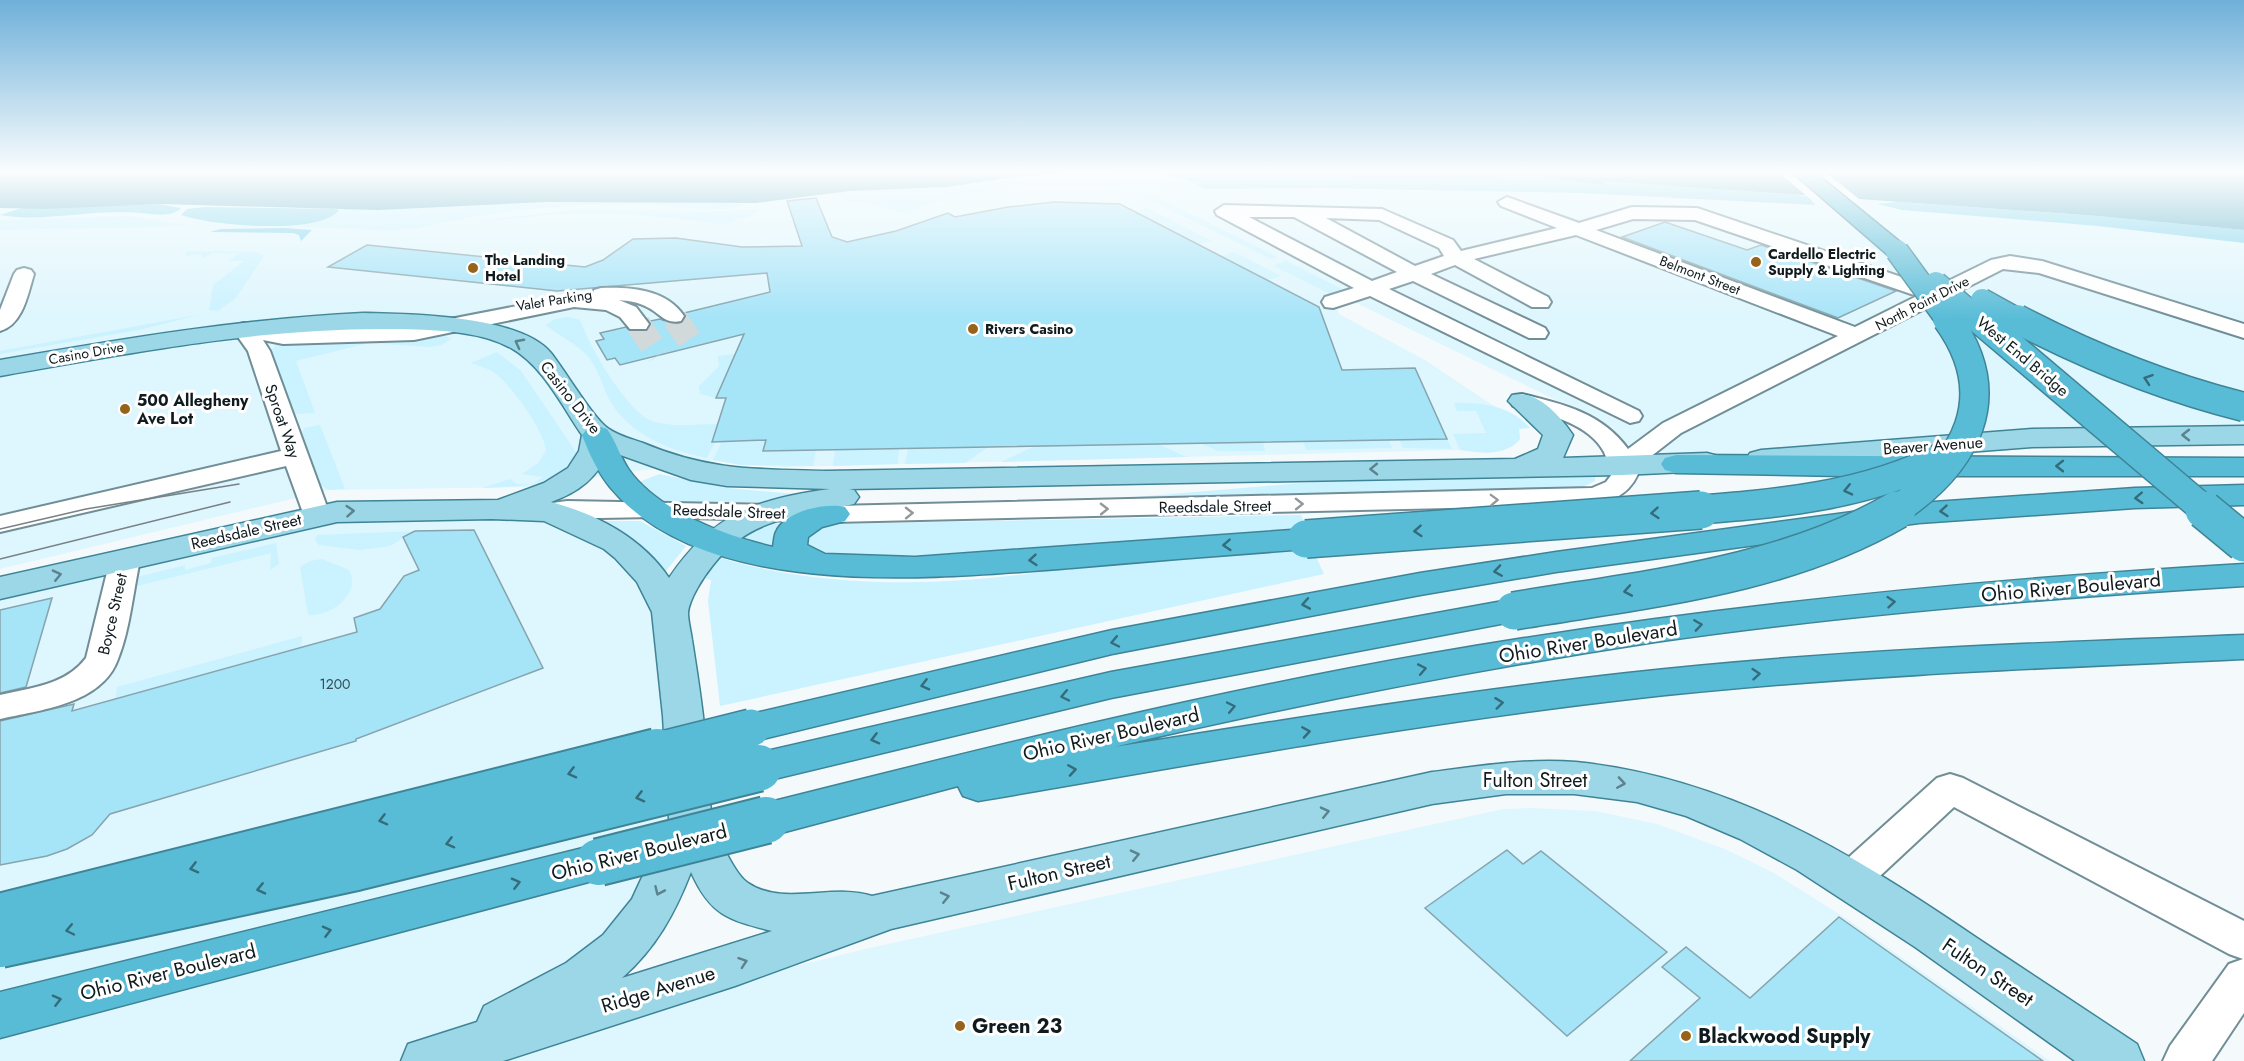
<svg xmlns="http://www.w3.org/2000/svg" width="2244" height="1061" font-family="Jost,sans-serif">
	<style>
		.built { fill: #def6fd }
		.green { fill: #cbf2ff }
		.forest { fill: #84d4ec }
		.water { fill: #5babc2 }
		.pier { fill: #f4fafc }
		.building { fill: #a6e4f8; stroke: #86a4ad; stroke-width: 1.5 }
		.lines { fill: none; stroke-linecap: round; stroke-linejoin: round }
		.minor-tunnel-far1 { stroke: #d2d9db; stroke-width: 20; stroke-dasharray: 20 10; stroke-linecap: butt }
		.minor-tunnel { stroke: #d2d9db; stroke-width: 25; stroke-dasharray: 25 12; stroke-linecap: butt }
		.minor-casing { stroke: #718e97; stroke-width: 4 }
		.major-casing { stroke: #3f8496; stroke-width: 3 }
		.highway-casing { stroke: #3f8496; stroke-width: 3 }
		.minor { fill: #fff; fill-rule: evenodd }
		.major { fill: #9bd7e7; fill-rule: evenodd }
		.highway { fill: #59bcd7; fill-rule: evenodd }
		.tram { stroke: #788184; stroke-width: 1.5 }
		.highway-bridge-far3-casing { stroke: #3f8496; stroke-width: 25; stroke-linecap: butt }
		.highway-bridge-far2-casing { stroke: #3f8496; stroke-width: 31; stroke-linecap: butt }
		.highway-bridge-far1-casing { stroke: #3f8496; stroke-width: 40; stroke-linecap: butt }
		.highway-bridge-casing { stroke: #3f8496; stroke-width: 50; stroke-linecap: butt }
		.highway-bridge-far3 { stroke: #59bcd7; stroke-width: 22 }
		.highway-bridge-far2 { stroke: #59bcd7; stroke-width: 28 }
		.highway-bridge-far1 { stroke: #59bcd7; stroke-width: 37 }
		.highway-bridge { stroke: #59bcd7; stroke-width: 46 }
		.oneway { stroke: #5c828d }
		.oneway2 { stroke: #346c7a }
		.oneway3 { stroke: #93989a }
		.poi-dot { fill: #976219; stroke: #fff; stroke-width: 2 }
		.labels { text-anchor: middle; stroke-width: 6; stroke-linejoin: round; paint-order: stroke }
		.far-poi-label { font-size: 14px; font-weight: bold; fill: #0f1b1e; stroke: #fff; text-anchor: start }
		.far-street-label { font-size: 14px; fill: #0f1b1e; stroke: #fff }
		.number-label { font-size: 14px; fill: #354d54 }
		.street-label { font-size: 16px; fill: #0f1b1e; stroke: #fff }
		.poi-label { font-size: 16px; font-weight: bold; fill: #0f1b1e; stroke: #fff; text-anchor: start }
		.near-street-label { font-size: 20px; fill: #0f1b1e; stroke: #fff }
		.near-poi-label { font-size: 20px; font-weight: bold; fill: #0f1b1e; stroke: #fff; text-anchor: start }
	</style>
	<rect width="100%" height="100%" fill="#f4fafc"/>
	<g class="built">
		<path d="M1105,171H1212L1390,178L1501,176L1499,171H1520L1522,174L1603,181L2098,216L2244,230V435L1676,464L1628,451L1613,429L1601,422L1348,299L1331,294L1339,314L1425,360L1494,406L1521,419L1530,428L1519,429L1520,439L1513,446L1489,453L1460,450L785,467L741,465L713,460L527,487L329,490L0,569V208L45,209L159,204L378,210L622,200L756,203L850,191Z"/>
		<path d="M547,511L652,578L690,818L648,915L423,1061H0V588L281,523Z"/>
		<path d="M1531,808L1596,811L1657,824L1725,849L1774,873L1847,919L2050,1061H508L534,1048L687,993L865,949L1503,809Z"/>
	</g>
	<g class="green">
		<path d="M1105,171C1118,175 1132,173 1146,173C1165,173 1190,179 1205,189C1144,191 1084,182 1023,187C995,190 968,194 941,201C930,203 913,212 902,212C885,211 869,198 853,204L834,193L947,187L1021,176Z"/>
		<path d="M1139,195H1152L1278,257L1271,259Z"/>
		<path d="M622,200L744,204C732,214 684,207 667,206C586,201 499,209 420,228C412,230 405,226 398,231L292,226L323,219L338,210L336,209Z"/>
		<path d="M1147,208L1212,241L1198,244L1134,211Z"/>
		<path d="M585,209L706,212L760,209C751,220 735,217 723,225C671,217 619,212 566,214C536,215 505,221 474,221Z"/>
		<path d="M129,216L189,226L0,230V220Z"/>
		<path d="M186,251L257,252L263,255V258L236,298L218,311L209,310L213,285L244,261H229L239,253H213L202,259L201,254L186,256Z"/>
		<path d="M1234,252L1281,276L1267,280L1221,256Z"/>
		<path d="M1285,260L1348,292L1336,297L1274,266Z"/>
		<path d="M198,315L139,330L0,354V351Z"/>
		<path d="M568,317L580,320C589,346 627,412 652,421C672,428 697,424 718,424L712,441L715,442L707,458C671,451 630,435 610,401C603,388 599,371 590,359C579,344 560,337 546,325L555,319Z"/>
		<path d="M443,335L451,339L441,345L429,347L368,343L296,361L315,413L296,414L293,410L271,350L279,343L414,339Z"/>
		<path d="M497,352L521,371L576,452V458C552,487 517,487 482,488L510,479L517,484H533L543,477L522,474L538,463L546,451C546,433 511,385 496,374C489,368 479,366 471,363Z"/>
		<path d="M735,354L716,398L700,394L699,386L719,366L718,356Z"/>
		<path d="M1454,403C1481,402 1511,406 1530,428L1519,429L1520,439C1505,457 1481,453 1460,450L1453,434L1486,433L1476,411H1457Z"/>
		<path d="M320,425L345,489L329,490L320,485L302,432L305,428Z"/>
		<path d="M1447,439L1452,449L1403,448L1399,440Z"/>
		<path d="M766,440L764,451L816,450L813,466L741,465L713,460L722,441Z"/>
		<path d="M1389,440L1392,448L1306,450L1303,441Z"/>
		<path d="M1263,442L1265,451H1218L1200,443Z"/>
		<path d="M1158,444L1186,457L1001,462L1035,446Z"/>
		<path d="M988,447L965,463L905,464L908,449Z"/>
		<path d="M899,449L898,464L833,466L835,450Z"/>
		<path d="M659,474L727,488L796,494L761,502H668L652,494L639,482Z"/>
		<path d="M1595,475V481L1579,489L1100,500L1339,480Z"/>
		<path d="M1301,515L1308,530L922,555H834L816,552L805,545L807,534L823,526L835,524Z"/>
		<path d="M604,521H640L686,546L666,571L639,543L602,524Z"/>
		<path d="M790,523L775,546L740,538L768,524Z"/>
		<path d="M415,531L390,546L360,550L319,545L315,540L317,535Z"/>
		<path d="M276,543L279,564L270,570L271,553L137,586L138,577L185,565V570L211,563L212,558Z"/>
		<path d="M1312,548L1324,574L720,706L708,601L711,580L703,578L717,557C817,587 924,587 1027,574C1054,570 1081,565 1108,562C1176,556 1244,553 1312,548Z"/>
		<path d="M322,559L349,570C361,593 333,615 311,615L308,614L300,567L310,561Z"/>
		<path d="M302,636L301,647L115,699L117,687Z"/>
	</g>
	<g class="forest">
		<path d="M1105,171C1237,171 1369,179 1501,177L1499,171H1520L1522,174L1798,195L1809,197L1815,205L1580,193L1319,188L1205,189L1187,180L1160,174H1113Z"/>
		<path d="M1898,202L2098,216L2244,230V243L2098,226L1902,210L1877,204Z"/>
		<path d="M159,204L181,208C171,218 155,214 141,213C95,208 44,223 0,215L22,208Z"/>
		<path d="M205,207L336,209L339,210C320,236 208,225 181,215L187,209Z"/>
		<path d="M285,228L312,230L301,241L299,235L293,233L210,232L221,229Z"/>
	</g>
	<g class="water">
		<path d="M0,171H1105L1021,176L947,187L850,191L756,203L547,202L378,210L159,204L45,209L0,208Z"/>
		<path d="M1212,171H1499L1501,177L1390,178Z"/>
		<path d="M1520,171H2244V230L2098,216L1604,181V185L1522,174Z"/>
	</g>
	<path class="pier" d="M1777,171H1824L1864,203L1809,198Z"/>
	<g class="building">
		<path d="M816,198L832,237L847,242L896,231L948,213L955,217L1008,207L1054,202L1120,204L1319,307L1342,370L1415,368L1447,439L763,451L766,440L712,442L726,398H716L744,334L620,365L615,358L607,360L596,341L604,339L600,333L626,327L630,331H646L651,325L650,321L660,319L670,323H681L686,317L684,313L770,292L767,273L557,291L328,267L367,245L585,267L603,260L633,239L676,238L742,247L802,246L787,201Z"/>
		<path d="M1665,222L1747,250L1761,245L1896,291L1838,318L1622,237Z"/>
		<path d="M474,530L543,668L356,739V741L110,814L92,835L67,849L47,856L0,865V721L74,704L72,711L357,632L354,618L380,609L404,576L419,570L403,537L415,531Z"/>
		<path d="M52,598L26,687L0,693V610Z"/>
		<path d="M1507,850L1523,864L1541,851L1667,952L1567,1036L1425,908Z"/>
		<path d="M1839,917L2043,1061H1630L1700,998L1662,967L1686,947L1750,998Z"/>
	</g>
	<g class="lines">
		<path class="minor-tunnel-far1" d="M673,316L676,321"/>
		<g class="minor-tunnel">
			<path d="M675,319L694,346"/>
			<path d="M638,324L659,355"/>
		</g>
		<g class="minor-casing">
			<g id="minor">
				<path d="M1507,197L1579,223L1632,207L1697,208L1934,288L1991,260L2010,256L2042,261L2244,324V338L2039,273L2003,269L1681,433L1636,468L1638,474C1627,498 1607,503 1583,505L834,522L653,517L547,519L537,517L533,511L537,505L567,501L834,506L1592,488L1606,482L1612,474C1609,467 1607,459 1604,452C1588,422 1543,413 1513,406L1510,401L1513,396L1522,394C1563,404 1602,413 1628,449L1663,423L1838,336L1576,235L1474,259L1548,297L1551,302L1548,307H1532L1455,265L1431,274L1545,328L1548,333L1545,338H1529L1413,281L1389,289L1639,411L1642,416L1639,421L1630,423L1370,296L1333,308L1325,307L1322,302L1325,297L1354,288L1217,215L1215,211L1224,205L1382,209L1453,240L1461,251L1557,228L1501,206L1498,202ZM1249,217H1294L1397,272L1372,281ZM1326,218L1379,220L1439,248L1444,256L1415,266ZM1633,219L1695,220L1917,296L1855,327L1596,230Z"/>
				<path d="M24,268L31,270L34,274C28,293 23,325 0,331V310L14,274L17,270Z"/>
				<path d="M601,288C630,287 666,289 684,316L681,321C665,325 660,313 647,307C638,302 629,301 619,300L636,307L649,324L646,329H630L620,317L606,310L574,307L414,340L283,344L263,340L270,351L330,515L326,521L316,523L306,521L286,466L0,532V516L281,451L248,351L233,330L236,325L244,323L283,330L414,326L574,295L592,296L594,290Z"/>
				<path d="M125,551L135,554L140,560C133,592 130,629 118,659C102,704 40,710 0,719V695C30,688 66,685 86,658L110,560L115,554Z"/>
				<path d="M1950,774L1963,778L2244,921V1013L2212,1061H2163L2170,1046L2229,964L2243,959L2229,954L1954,807L1866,889L1852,894L1838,889L1832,878L1838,867L1937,778Z"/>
			</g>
		</g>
		<g class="major-casing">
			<g id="major">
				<path d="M363,313C409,314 520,315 551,353C564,369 595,421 609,429C619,436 632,439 643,443C709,471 756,469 826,471L1515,459L1538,449L1543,435L1508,401L1512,395C1537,389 1560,416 1573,435L1563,458L1707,453L1718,456L1722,462L1718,468L1707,471L1622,475L849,489L854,490L859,497L854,504C799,517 751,516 713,565C704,576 689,599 688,613C688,621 691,632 692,640C696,665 700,691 703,716C707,749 706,783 712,816C714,831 735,875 748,883C783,907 833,883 872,896L1432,772C1479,766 1528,758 1576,762C1729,778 1850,852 1974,936C2028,972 2083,1008 2137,1044L2144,1061H2075L1915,947L1797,870L1740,839L1686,816L1637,802L1574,794H1506L1432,804L891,929L735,986L503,1061H401L408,1044L477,1022L484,1006L566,963L603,935L632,899L669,819L663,716L652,612L637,582L615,558L604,549L544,521L492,519L337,522L0,599V577L337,502L498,500L544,483L568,468L579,451L582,435C562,406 543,366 511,348C478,330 432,330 396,329C262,327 131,353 0,376V360C121,339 240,319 363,313ZM609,451L691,480L727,486L830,489C756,499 712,514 669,578C643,539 597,514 551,502C579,492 597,478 609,451ZM691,872C710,915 728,920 772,931L622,978C656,948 675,913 691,872Z"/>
				<path d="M2244,426V444L2032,447L1761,468L1750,465L1746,459L1750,453L1761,450L2032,429Z"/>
			</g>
		</g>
		<g class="highway-casing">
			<g id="highway">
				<path d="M1791,171H1813L1905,246L1908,251L1905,256H1889Z"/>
				<path d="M597,426L607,429C616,441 620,457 629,470C658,511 726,536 773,547C774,542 774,536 776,532C785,511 826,502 845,507L850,514L845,521L822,527L808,537L807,545L825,554L915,557L1306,529L1318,532L1323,539L1318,546L1306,549C1228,555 1149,561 1071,568C938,578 706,603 610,487C597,471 589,453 582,435L587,429Z"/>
				<path d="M1676,455L2244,458V476H1843L1676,473L1665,470L1661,464L1665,458Z"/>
				<path d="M2244,485V505L2135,508L1919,523L1556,572L1420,595L1112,654L751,742L737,738L731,728L737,718L751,714L1112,630L1420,573L1556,552L1919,503L2135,488Z"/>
				<path d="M2244,564V586C2047,598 1850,614 1655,642C1473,670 1293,705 1114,747C1285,720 1456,692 1628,673C1833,650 2039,643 2244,635V659C2039,668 1834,676 1630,699C1411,724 1195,764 978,801L963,796L958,786L766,837L751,832L744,820L751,808L766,803C985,748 1205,693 1428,654C1698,607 1970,580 2244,564Z"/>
				<path d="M1514,599L1527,603L1532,611L1527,619L1111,698L758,783L743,779L737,768L743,757L758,753L1111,672Z"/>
				<path d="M599,844L615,849L622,862L615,875L0,1038V992Z"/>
			</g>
		</g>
		<use href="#minor" class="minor"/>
		<use href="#major" class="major"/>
		<use href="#highway" class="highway"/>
		<g class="tram">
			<path d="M0,529L86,509L239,484"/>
			<path d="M0,559L230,502"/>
		</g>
		<g class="highway-bridge-far3-casing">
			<g id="highway-bridge-far3">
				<path d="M1897,251L1948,321"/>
				<path d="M1936,283L1981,321"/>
				<path d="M1982,300L2020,321"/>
			</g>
		</g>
		<g class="highway-bridge-far2-casing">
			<g id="highway-bridge-far2">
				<path d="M1979,319L2206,511"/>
				<path d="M2017,319C2090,357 2164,387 2244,407"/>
				<path d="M1681,511C1772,504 1862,498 1944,456"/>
				<path d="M1895,511C1967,463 2003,396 1947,319"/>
			</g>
		</g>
		<g class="highway-bridge-far1-casing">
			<g id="highway-bridge-far1">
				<path d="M2204,510L2244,543"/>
				<path d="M1306,539L1701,510"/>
				<path d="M1514,611C1644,589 1782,577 1897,510"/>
				<path d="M651,753L751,728"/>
			</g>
		</g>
		<g class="highway-bridge-casing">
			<g id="highway-bridge">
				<path d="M599,862L766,820"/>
				<path d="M0,917L657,752"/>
				<path d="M0,944L356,867L758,768"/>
			</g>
		</g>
		<use href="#highway-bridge-far3" class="highway-bridge-far3"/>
		<use href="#highway-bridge-far2" class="highway-bridge-far2"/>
		<use href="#highway-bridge-far1" class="highway-bridge-far1"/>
		<use href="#highway-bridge" class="highway-bridge"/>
	</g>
	<defs><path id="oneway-chevron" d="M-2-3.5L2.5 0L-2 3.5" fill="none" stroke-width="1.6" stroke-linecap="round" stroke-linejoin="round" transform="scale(1.5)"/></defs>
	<g class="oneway">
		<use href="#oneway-chevron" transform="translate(519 343) rotate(-152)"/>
		<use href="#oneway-chevron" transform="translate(2186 435) rotate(180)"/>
		<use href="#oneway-chevron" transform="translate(1374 469) rotate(179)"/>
		<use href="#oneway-chevron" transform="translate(350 511) rotate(-4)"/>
		<use href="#oneway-chevron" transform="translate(57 575) rotate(-13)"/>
		<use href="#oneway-chevron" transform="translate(1621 783) rotate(9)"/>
		<use href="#oneway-chevron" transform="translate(1325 812) rotate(-13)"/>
		<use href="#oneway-chevron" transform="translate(1135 855) rotate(-13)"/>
		<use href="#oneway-chevron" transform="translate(659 891) rotate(114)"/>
		<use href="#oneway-chevron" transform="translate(945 897) rotate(-13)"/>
		<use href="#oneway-chevron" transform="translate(743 962) rotate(-19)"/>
	</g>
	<g class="oneway2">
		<use href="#oneway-chevron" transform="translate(2148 379) rotate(-161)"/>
		<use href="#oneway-chevron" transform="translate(2060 466) rotate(180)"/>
		<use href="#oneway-chevron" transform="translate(1848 490) rotate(167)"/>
		<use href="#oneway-chevron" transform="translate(2139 498) rotate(177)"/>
		<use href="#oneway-chevron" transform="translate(1944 511) rotate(175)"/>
		<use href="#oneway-chevron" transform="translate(1655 513) rotate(175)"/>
		<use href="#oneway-chevron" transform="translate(1418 531) rotate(176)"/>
		<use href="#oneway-chevron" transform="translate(1227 545) rotate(176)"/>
		<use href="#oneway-chevron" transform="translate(1033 560) rotate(175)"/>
		<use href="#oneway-chevron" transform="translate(1498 571) rotate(171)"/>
		<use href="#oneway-chevron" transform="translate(1628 591) rotate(170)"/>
		<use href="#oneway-chevron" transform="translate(1891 602) rotate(-5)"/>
		<use href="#oneway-chevron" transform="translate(1306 604) rotate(170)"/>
		<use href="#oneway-chevron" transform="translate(1698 625) rotate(-8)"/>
		<use href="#oneway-chevron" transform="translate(1115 642) rotate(168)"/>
		<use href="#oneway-chevron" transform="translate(1422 669) rotate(-11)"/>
		<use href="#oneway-chevron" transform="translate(1756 674) rotate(-5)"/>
		<use href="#oneway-chevron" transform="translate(925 685) rotate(166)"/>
		<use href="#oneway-chevron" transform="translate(1065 696) rotate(168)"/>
		<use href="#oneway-chevron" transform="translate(1499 703) rotate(-7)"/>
		<use href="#oneway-chevron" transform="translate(1231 707) rotate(-12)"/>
		<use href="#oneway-chevron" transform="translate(1306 732) rotate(-9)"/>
		<use href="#oneway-chevron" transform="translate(875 739) rotate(166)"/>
		<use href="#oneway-chevron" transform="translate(1072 770) rotate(-9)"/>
		<use href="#oneway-chevron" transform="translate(572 773) rotate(166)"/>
		<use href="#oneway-chevron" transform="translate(640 797) rotate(166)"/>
		<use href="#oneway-chevron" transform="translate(383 820) rotate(166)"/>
		<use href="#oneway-chevron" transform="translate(450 843) rotate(166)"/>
		<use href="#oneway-chevron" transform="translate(194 868) rotate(166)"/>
		<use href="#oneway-chevron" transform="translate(516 883) rotate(-14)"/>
		<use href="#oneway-chevron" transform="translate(261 889) rotate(167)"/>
		<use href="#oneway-chevron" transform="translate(70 930) rotate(168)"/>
		<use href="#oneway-chevron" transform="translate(327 931) rotate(-14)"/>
		<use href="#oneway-chevron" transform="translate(57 1000) rotate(-14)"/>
	</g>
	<g class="oneway3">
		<use href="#oneway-chevron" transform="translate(1494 500) rotate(-2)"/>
		<use href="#oneway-chevron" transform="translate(1299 504) rotate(-1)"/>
		<use href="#oneway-chevron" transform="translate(1104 509) rotate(-1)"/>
		<use href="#oneway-chevron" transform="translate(909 513) rotate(-1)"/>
	</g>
	<linearGradient id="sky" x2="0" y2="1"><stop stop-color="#6fb0d9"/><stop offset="0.54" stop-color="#fafdfe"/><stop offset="1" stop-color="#fafdfe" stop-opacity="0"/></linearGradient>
	<rect width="2244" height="319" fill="url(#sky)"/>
	<g class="poi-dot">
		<circle cx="1756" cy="262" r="6"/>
		<circle cx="473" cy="268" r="6"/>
		<circle cx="973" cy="329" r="6"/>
		<circle cx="125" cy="409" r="6"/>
		<circle cx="960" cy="1026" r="6"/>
		<circle cx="1686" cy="1036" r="6"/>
	</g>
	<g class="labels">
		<g class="far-poi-label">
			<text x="1768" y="259">Cardello Electric<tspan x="1768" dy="16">Supply &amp; Lighting</tspan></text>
			<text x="485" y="265">The Landing<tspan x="485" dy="16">Hotel</tspan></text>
			<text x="985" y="334">Rivers Casino</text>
		</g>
		<g class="far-street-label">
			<text transform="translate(1700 275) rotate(21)" y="5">Belmont Street</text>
			<text transform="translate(554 300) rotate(-9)" y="5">Valet Parking</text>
			<text transform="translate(1922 303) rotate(-27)" y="5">North Point Drive</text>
			<text transform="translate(86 353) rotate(-10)" y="5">Casino Drive</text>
		</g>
		<g class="number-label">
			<text x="335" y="689">1200</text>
		</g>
		<g class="street-label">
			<text transform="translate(2023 356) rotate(40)" y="6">West End Bridge</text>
			<text transform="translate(571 397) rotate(52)" y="6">Casino Drive</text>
			<text transform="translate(283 421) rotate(71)" y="6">Sproat Way</text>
			<text transform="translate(1933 445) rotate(-4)" y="6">Beaver Avenue</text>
			<text transform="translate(1215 506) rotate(-1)" y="6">Reedsdale Street</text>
			<text transform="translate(729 511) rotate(2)" y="6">Reedsdale Street</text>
			<text transform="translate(246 531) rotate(-13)" y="6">Reedsdale Street</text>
			<text transform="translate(112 614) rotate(-77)" y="6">Boyce Street</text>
		</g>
		<g class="poi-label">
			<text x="137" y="406">500 Allegheny<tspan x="137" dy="18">Ave Lot</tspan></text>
		</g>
		<g class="near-street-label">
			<text transform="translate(2071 587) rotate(-5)" y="7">Ohio River Boulevard</text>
			<text transform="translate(1588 642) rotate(-9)" y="7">Ohio River Boulevard</text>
			<text transform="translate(1111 734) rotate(-13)" y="7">Ohio River Boulevard</text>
			<text x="1535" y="787">Fulton Street</text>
			<text transform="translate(639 852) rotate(-14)" y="7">Ohio River Boulevard</text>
			<text transform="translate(1059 872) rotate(-13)" y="7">Fulton Street</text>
			<text transform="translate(168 972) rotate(-14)" y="7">Ohio River Boulevard</text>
			<text transform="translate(1988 972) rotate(34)" y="7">Fulton Street</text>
			<text transform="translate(658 989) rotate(-17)" y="7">Ridge Avenue</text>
		</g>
		<g class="near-poi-label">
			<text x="972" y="1033">Green 23</text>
			<text x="1698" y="1043">Blackwood Supply</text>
		</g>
	</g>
</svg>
